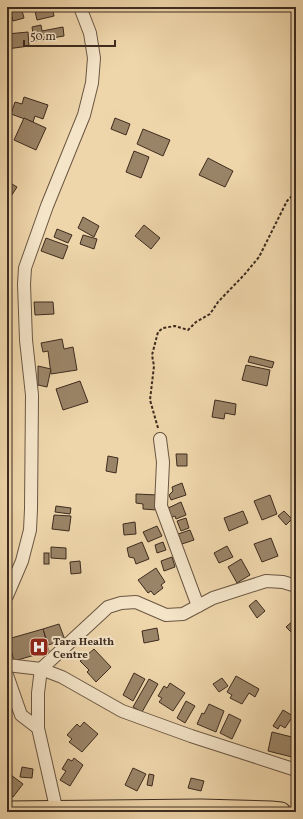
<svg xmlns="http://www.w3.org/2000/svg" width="303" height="819" font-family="Vollkorn,serif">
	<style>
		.building { fill: #9a8467; stroke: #3e2c1f }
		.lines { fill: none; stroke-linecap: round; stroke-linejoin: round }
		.minor-casing { stroke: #6a5642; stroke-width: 14 }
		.trunk-casing { stroke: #3e2c1f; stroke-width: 21 }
		.path { stroke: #3e2c1f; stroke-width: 2; stroke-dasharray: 3 2; stroke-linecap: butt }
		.minor { stroke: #f4e4c8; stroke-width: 12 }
		.trunk { stroke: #eed5aa; stroke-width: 19 }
		.labels { text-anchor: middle; stroke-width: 4; stroke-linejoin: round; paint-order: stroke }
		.poi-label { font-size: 11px; font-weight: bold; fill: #3e2c1f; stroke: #f4e4c8; text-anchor: start }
	</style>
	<rect width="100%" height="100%" fill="#eed5aa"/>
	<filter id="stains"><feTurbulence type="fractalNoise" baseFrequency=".005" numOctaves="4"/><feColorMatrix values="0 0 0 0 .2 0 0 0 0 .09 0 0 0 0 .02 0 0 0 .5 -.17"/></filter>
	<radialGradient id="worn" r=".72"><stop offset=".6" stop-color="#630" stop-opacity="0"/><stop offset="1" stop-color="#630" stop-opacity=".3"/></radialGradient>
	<g class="building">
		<path d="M7,7H21L24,18L13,21L11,14L7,16Z"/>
		<path d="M52,7L54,16L37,20L35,11Z"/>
		<path d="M41,25L42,31L63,27L64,36L34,41L32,27Z"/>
		<path d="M28,32L29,46L7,49V34Z"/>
		<path d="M24,97L48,105L43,119L35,116L33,122L11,114L15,102L22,104Z"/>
		<path d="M24,118L46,128L36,150L14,140Z"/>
		<path d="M115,118L130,124L126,135L111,129Z"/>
		<path d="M143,129L170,140L163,156L137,144Z"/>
		<path d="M134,151L149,157L141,178L126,172Z"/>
		<path d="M208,158L233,171L225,187L199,175Z"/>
		<path d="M7,181L17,187L8,201L7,200Z"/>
		<path d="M83,217L99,226L94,237L78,228Z"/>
		<path d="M144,225L160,238L151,249L135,236Z"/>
		<path d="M57,229L72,235L68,243L54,237Z"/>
		<path d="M83,235L97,239L94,249L80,244Z"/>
		<path d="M46,238L68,246L63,259L41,251Z"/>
		<path d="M34,302H53L54,314L35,315Z"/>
		<path d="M62,339L64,349L73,347L77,370L51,374L48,351L43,352L41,343Z"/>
		<path d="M250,356L274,362L272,368L248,362Z"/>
		<path d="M246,365L270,370L267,386L242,380Z"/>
		<path d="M38,366L51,369L47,387L38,385Z"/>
		<path d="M80,381L88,402L63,410L56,389Z"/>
		<path d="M215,400L236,404L235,415L225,413L224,419L212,417Z"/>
		<path d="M176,454H187V466H177Z"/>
		<path d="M108,456L118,458L116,473L106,471Z"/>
		<path d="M182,483L186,495L171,500L169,495L173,491L172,487Z"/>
		<path d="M136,494L158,495L157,510L143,509V504L136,503Z"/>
		<path d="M270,495L277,514L262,520L254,501Z"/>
		<path d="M181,502L186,515L176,519L175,516L170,518L166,509Z"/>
		<path d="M56,506L71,508L70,514L55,512Z"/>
		<path d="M243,511L248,523L229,531L224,518Z"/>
		<path d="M284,511L292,519L286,525L278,516Z"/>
		<path d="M54,515L71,516L69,531L52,529Z"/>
		<path d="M186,518L189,528L181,531L177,521Z"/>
		<path d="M135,522L136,534L124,535L123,524Z"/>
		<path d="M157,526L162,536L148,542L143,532Z"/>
		<path d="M190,530L194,540L182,544L178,534Z"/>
		<path d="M271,538L278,556L262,562L254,544Z"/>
		<path d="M142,542L149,559L136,564L134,558L129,557L127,548Z"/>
		<path d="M163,542L166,550L157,553L155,545Z"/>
		<path d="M227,546L233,557L219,563L214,553Z"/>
		<path d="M51,547L66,548V559L51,558Z"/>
		<rect x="44" y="553" width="5" height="11"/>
		<path d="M172,557L175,567L164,571L161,561Z"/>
		<path d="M241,559L250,575L237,583L228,567Z"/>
		<path d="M80,561L81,573L71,574L70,562Z"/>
		<path d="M156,568L165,582L161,585L163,588L154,595L151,591L148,593L138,580Z"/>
		<path d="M256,600L265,611L257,618L249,606Z"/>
		<path d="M296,618V637L286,627Z"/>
		<path d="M59,624L65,640L48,645L43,629Z"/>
		<path d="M157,628L159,640L144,643L142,631Z"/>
		<path d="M43,629L49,651L14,661L8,639Z"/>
		<path d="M94,649L111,667L96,682L87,672L89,670L80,661Z"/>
		<path d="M134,673L145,679L133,701L123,695Z"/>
		<path d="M236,676L259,689L255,697L249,693L242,704L230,698L232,695L227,692Z"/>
		<path d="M222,678L228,686L219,692L213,684Z"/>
		<path d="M149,679L158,684L142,712L133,707Z"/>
		<path d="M170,683L185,693L173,711L159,702L162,698L158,696L164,686L167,688Z"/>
		<path d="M186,701L195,706L185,723L177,718Z"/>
		<path d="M209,704L224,711L216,732L197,724L202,713L204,714Z"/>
		<path d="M283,710L293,716L285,728L280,725L278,729L273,726Z"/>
		<path d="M229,714L241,720L232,739L220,733Z"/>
		<path d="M84,722L98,734L82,752L69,742L72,739L67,735L77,724L80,727Z"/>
		<path d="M272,732L296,738V758L268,751Z"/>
		<path d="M74,758L83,765L70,786L60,780L66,771L62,769L68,759L72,761Z"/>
		<path d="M22,767L33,769L32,778L20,777Z"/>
		<path d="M133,768L146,774L137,791L125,785Z"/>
		<path d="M149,774L154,775L152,786L147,785Z"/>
		<path d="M11,775L23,784L13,797L7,792V780Z"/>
		<path d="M191,778L204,781L201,791L188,788Z"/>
	</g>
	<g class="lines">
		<g class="minor-casing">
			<g id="minor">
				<path d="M160,439L163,462L161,506L198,606"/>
				<path d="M7,596L22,561L30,530L31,509L32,395L26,340L24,284L25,268L47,206L84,115L92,83L94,58L90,33L80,7"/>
				<path d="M7,665L41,669L62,677L122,711L191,736L296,770"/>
				<path d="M7,675L21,715L38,728"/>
				<path d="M57,812L38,728V693L41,669L108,607L121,603L136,602L166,615L183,614L213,598L266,581L283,582L296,586"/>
			</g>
		</g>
		<g class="trunk-casing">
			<path id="trunk" d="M7,811L201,809L271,811L281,812"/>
		</g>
		<path class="path" d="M158,428L150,400L154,366L152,355L158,332L163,328L175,326L188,330L196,322L210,314L218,302L244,275L259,257L287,201L296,192"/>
		<use href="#minor" class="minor"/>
		<use href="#trunk" class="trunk"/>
	</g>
	<defs>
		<g id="hospital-square" transform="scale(1)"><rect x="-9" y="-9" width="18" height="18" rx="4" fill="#8f2418" stroke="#f4e4c8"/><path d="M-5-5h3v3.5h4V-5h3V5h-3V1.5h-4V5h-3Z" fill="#fff"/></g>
	</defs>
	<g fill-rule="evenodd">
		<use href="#hospital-square" x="39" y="647"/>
	</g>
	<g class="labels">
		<g class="poi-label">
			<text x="53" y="645">Tara Health<tspan x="53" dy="13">Centre</tspan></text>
		</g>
	</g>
	<rect width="303" height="819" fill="none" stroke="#eed5aa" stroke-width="24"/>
	<rect x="8" y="8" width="287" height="803" fill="none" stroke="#3e2c1f" stroke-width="2"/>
	<rect x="12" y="12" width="279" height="795" fill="none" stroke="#3e2c1f"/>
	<path d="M24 40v6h91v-6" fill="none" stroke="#3e2c1f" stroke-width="2"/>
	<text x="30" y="40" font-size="12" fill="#3e2c1f" stroke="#f4e4c8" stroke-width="3" paint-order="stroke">50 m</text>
	<rect width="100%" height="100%" filter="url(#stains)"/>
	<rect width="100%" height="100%" fill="url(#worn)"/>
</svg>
